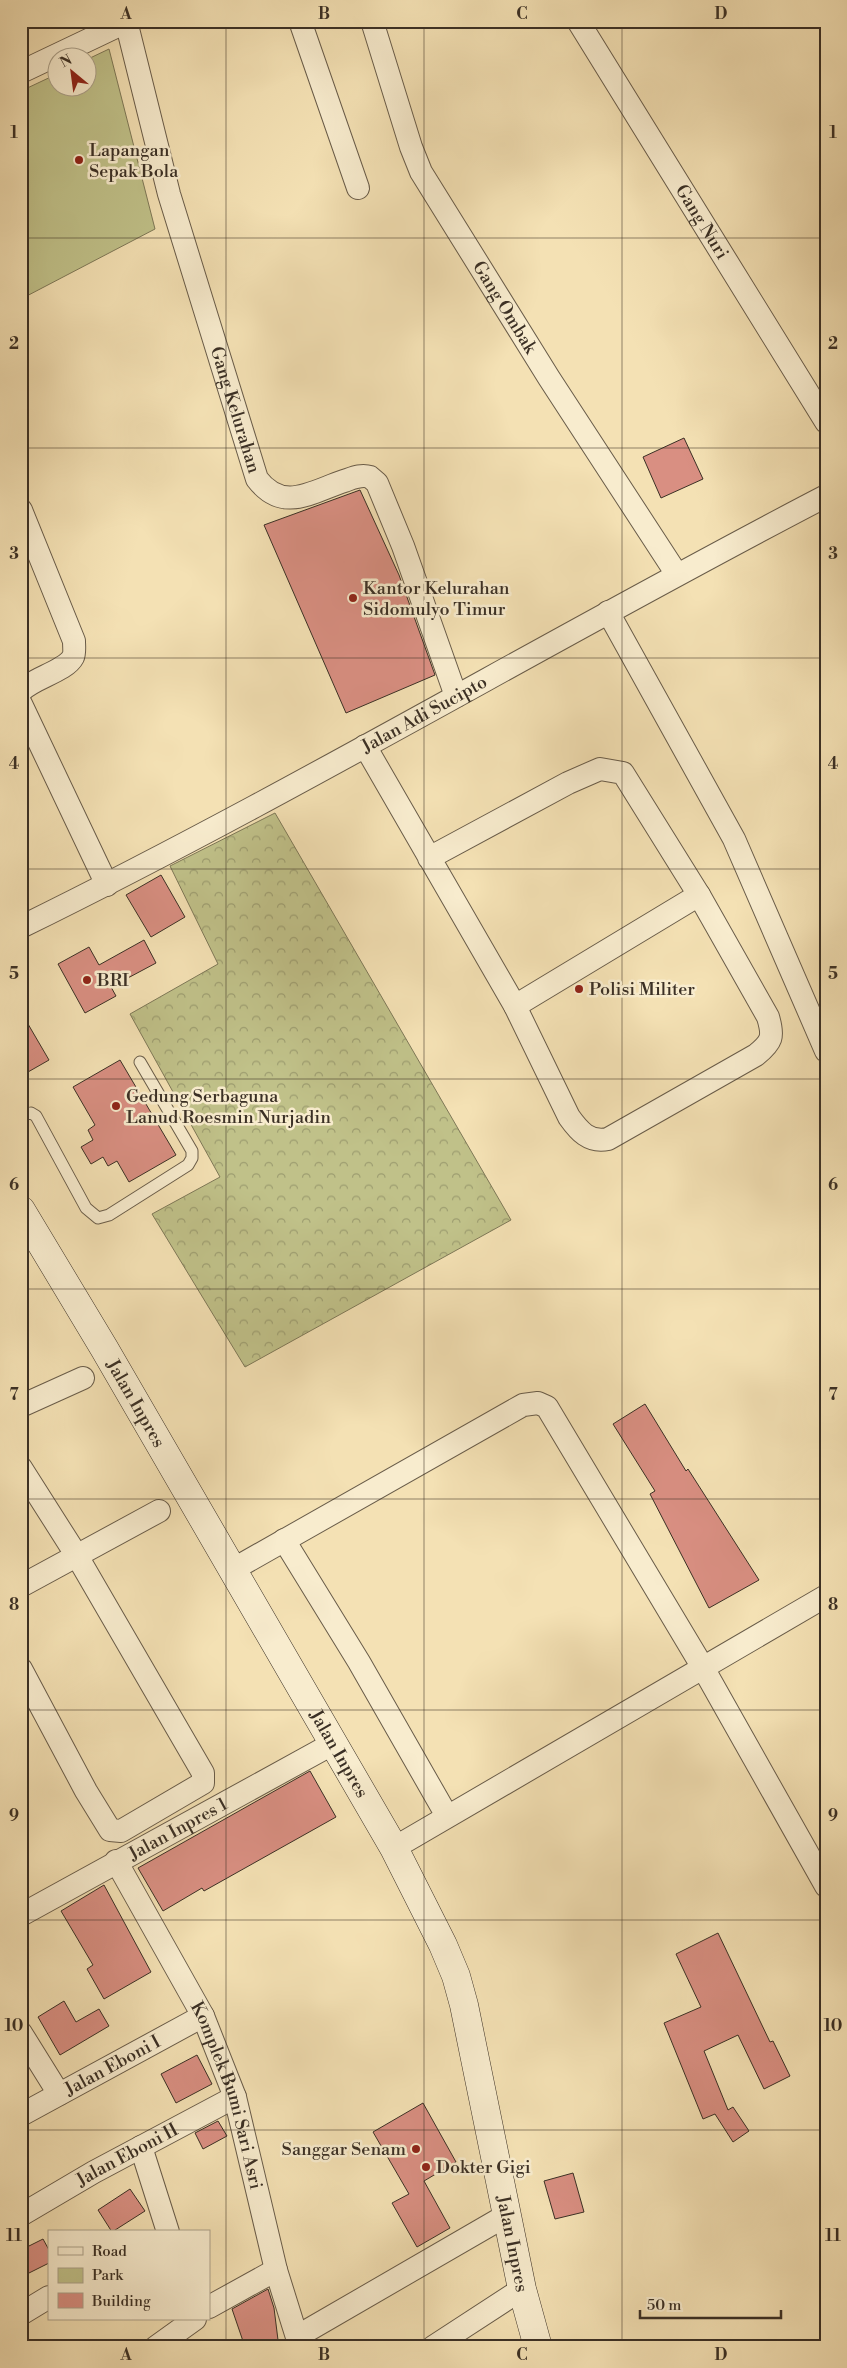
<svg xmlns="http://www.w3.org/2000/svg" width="847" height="2368" font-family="'Libre Bodoni',serif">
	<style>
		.green { fill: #c0c189; stroke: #7e7857 }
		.forest { fill: url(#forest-crowns); stroke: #7e7857 }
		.building { fill: #d98f82; stroke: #3b3025 }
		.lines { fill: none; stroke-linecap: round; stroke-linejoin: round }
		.service-casing { stroke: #695c49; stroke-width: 13 }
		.minor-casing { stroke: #695c49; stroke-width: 24 }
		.secondary-casing { stroke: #3b3025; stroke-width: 29 }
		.service { stroke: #f8ecce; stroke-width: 11 }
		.minor { stroke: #f8ecce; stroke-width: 22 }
		.secondary { stroke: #f8ecce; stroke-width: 28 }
		.grid { fill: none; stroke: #3b3025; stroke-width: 1; stroke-opacity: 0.55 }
		.poi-dot { fill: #8f2418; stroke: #f8ecce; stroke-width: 2 }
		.labels { text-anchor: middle; stroke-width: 5; stroke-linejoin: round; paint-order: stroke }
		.poi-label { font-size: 18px; fill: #3b3025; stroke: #f8ecce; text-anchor: start }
		.street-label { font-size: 18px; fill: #3b3025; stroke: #f8ecce }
		.neatline { fill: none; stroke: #3b3025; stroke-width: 2 }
		.grid-label { font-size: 16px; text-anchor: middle; font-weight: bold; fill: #3b3025 }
	</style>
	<defs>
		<pattern id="forest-crowns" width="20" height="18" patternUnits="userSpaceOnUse" patternTransform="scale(1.25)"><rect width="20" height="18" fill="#c0c189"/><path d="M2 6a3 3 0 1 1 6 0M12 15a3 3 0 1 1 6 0" fill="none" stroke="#9d9d70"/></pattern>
	</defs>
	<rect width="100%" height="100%" fill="#f4e1b4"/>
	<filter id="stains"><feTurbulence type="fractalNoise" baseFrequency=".004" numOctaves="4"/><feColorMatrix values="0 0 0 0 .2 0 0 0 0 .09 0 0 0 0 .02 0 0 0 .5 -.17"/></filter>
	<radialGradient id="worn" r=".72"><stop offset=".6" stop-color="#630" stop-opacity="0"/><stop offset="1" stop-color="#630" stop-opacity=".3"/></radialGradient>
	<path class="green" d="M109,49L155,229L21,299V91L57,74L58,88H88V59Z"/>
	<path class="forest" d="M275,813L511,1220L245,1367L152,1214L220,1177L130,1014L218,964L170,866Z"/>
	<g class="building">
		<path d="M684,438L703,479L661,498L643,457Z"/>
		<path d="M360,490L399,575L435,675L346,713L264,525Z"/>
		<path d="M161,875L185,917L151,937L126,895Z"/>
		<path d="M144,940L156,963L111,987L116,996L85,1013L58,964L89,947L99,965Z"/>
		<path d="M21,1012L49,1060L21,1076Z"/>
		<path d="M120,1060L176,1155L129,1182L117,1161L108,1166L103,1157L91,1164L81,1147L93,1140L88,1130L95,1125L73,1087Z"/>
		<path d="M645,1404L686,1471L688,1469L759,1580L709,1608L650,1494L655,1491L613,1424Z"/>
		<path d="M310,1771L336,1817L204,1891L202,1888L163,1911L138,1868Z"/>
		<path d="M104,1885L151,1972L104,1999L87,1969L93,1965L61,1911Z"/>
		<path d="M718,1933L770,2042L773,2041L790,2076L764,2089L738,2035L704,2051L728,2110L733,2107L749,2131L733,2142L715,2114L703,2119L664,2023L701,2007L676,1954Z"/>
		<path d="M64,2001L76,2022L99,2009L109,2026L60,2055L38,2017Z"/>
		<path d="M197,2055L212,2084L176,2103L161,2074Z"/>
		<path d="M423,2103L456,2162L424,2181L450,2228L417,2247L392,2203L409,2194L373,2132Z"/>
		<path d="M218,2121L227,2136L203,2149L195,2133Z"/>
		<path d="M573,2173L584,2212L555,2219L544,2181Z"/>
		<path d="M130,2189L145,2211L112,2232L98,2210Z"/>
		<path d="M43,2239L49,2250V2263L21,2277V2250Z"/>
		<path d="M268,2289L274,2308L278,2340L266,2347H245L232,2309Z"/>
	</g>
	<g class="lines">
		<g class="service-casing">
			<path id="service" d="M21,1115L31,1113L36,1116L86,1208L98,1218L109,1215L188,1165L192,1158V1151L140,1062"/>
		</g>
		<g class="minor-casing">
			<g id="minor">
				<path id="s1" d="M126,21L169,194L257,479C283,513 311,492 344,481C353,478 361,474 370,477L377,483L403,546L456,696"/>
				<path d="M300,21L358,188"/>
				<path id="s2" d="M372,21L411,147L421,172L549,378L676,573"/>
				<path id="s3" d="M578,21L826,422"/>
				<path d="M21,72L126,22"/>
				<path d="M21,510L74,641C74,646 75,653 73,657C66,671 33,678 21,691"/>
				<path d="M608,612L734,839L826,1051"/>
				<path d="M21,704L107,885"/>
				<path d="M365,746L515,1006L569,1117C579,1131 589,1143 608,1139L756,1055C772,1042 774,1037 768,1017L699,895L623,773L600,769L568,783L429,858"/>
				<path id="s4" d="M21,927C294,793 556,636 826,496"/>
				<path d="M515,1006L699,895"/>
				<path d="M21,1406L83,1378"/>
				<path d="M21,1468L77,1556L203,1773V1783L121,1831L110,1830L86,1791L21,1669"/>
				<path d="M284,1540L359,1662L447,1816"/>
				<path d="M232,1570L523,1405L538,1403L547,1407L702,1666L826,1886"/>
				<path d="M21,1586L159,1511"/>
				<path d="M394,1848L826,1596"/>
				<path id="s5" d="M116,1861L203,2016L235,2097L276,2270L300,2347"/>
				<path id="s6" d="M21,1915L334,1743"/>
				<path d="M21,2033L59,2094"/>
				<path id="s7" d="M21,2115L203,2016"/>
				<path d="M141,2147L168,2232"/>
				<path id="s8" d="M21,2215L94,2172L235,2097"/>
				<path d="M209,2307L276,2270"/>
				<path d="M21,2314L49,2297"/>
				<path d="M298,2336L507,2215"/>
				<path d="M156,2347L195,2319"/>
				<path d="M433,2347L522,2289"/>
			</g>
		</g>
		<g class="secondary-casing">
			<g id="secondary">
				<path id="s9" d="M21,1210L104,1348L394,1848L443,1945L456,1976L464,2005L522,2289L538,2347"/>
			</g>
		</g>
		<use href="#service" class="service"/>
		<use href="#minor" class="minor"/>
		<use href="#secondary" class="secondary"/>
	</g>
	<path class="grid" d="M226,21V2347M424,21V2347M622,21V2347M21,238H826M21,448H826M21,658H826M21,869H826M21,1079H826M21,1289H826M21,1499H826M21,1710H826M21,1920H826M21,2130H826"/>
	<g class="poi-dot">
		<circle cx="79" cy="160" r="5"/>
		<circle cx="353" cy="598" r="5"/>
		<circle cx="87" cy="980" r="5"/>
		<circle cx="579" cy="989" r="5"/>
		<circle cx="116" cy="1106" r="5"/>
		<circle cx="416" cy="2149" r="5"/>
		<circle cx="426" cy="2167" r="5"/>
	</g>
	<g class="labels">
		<g class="poi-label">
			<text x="89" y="156">Lapangan<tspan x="89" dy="21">Sepak Bola</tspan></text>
			<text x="363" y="594">Kantor Kelurahan<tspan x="363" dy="21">Sidomulyo Timur</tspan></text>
			<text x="97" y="986">BRI</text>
			<text x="589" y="995">Polisi Militer</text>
			<text x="126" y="1102">Gedung Serbaguna<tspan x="126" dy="21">Lanud Roesmin Nurjadin</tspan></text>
			<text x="406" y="2155" text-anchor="end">Sanggar Senam</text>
			<text x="436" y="2173">Dokter Gigi</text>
		</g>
		<g class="street-label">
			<text dy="6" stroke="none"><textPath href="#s3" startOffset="236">Gang Nuri</textPath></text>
			<text dy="6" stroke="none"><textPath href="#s2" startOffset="318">Gang Ombak</textPath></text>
			<text dy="6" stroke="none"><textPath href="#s1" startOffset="404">Gang Kelurahan</textPath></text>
			<text dy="6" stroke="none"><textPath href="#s4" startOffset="456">Jalan Adi Sucipto</textPath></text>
			<text dy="6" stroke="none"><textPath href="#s9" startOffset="225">Jalan Inpres</textPath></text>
			<text dy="6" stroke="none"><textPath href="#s9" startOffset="630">Jalan Inpres</textPath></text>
			<text dy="6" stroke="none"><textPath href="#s6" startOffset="179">Jalan Inpres 1</textPath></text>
			<text dy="6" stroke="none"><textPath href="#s7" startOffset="104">Jalan Eboni I</textPath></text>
			<text dy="6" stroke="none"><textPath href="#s5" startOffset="261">Komplek Bumi Sari Asri</textPath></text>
			<text dy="6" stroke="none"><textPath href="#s8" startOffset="122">Jalan Eboni II</textPath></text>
			<text dy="6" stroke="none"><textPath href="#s9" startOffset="1155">Jalan Inpres</textPath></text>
		</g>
	</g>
	<rect width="847" height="2368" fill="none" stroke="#f4e1b4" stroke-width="55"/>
	<rect x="48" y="2230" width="162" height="90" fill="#f8ecce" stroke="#aca18a"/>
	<rect x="58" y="2247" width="25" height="8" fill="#f8ecce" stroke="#aca18a"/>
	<text x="92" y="2256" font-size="15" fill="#3b3025">Road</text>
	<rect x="58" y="2268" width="25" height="15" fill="#c0c189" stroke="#aca18a"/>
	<text x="92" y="2280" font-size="15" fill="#3b3025">Park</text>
	<rect x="58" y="2293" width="25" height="15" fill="#d98f82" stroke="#aca18a"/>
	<text x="92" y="2306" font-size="15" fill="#3b3025">Building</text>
	<g transform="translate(72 72) rotate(331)"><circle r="24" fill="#f8ecce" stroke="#aca18a"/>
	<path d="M0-4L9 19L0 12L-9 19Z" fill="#8f2418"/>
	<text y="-8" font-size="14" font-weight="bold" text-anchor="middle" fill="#3b3025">N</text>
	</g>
	<path d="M640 2310v8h141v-8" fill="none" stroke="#3b3025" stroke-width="2.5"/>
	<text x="647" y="2310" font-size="15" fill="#3b3025" stroke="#f8ecce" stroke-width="4" paint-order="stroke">50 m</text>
	<rect x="28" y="28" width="792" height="2312" class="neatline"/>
	<g class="grid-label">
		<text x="126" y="19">A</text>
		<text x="324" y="19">B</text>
		<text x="522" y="19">C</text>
		<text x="721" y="19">D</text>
		<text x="14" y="138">1</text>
		<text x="833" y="138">1</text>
		<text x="14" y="349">2</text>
		<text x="833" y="349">2</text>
		<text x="14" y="559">3</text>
		<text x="833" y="559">3</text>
		<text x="14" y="769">4</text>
		<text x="833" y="769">4</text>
		<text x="14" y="979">5</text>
		<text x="833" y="979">5</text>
		<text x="14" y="1190">6</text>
		<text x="833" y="1190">6</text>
		<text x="14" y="1400">7</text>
		<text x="833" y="1400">7</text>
		<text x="14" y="1610">8</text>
		<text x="833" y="1610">8</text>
		<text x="14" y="1821">9</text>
		<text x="833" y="1821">9</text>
		<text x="14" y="2031">10</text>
		<text x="833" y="2031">10</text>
		<text x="14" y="2241">11</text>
		<text x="833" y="2241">11</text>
		<text x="126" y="2360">A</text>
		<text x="324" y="2360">B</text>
		<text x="522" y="2360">C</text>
		<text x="721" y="2360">D</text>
	</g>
	<rect width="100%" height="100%" filter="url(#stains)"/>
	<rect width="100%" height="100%" fill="url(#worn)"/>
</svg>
